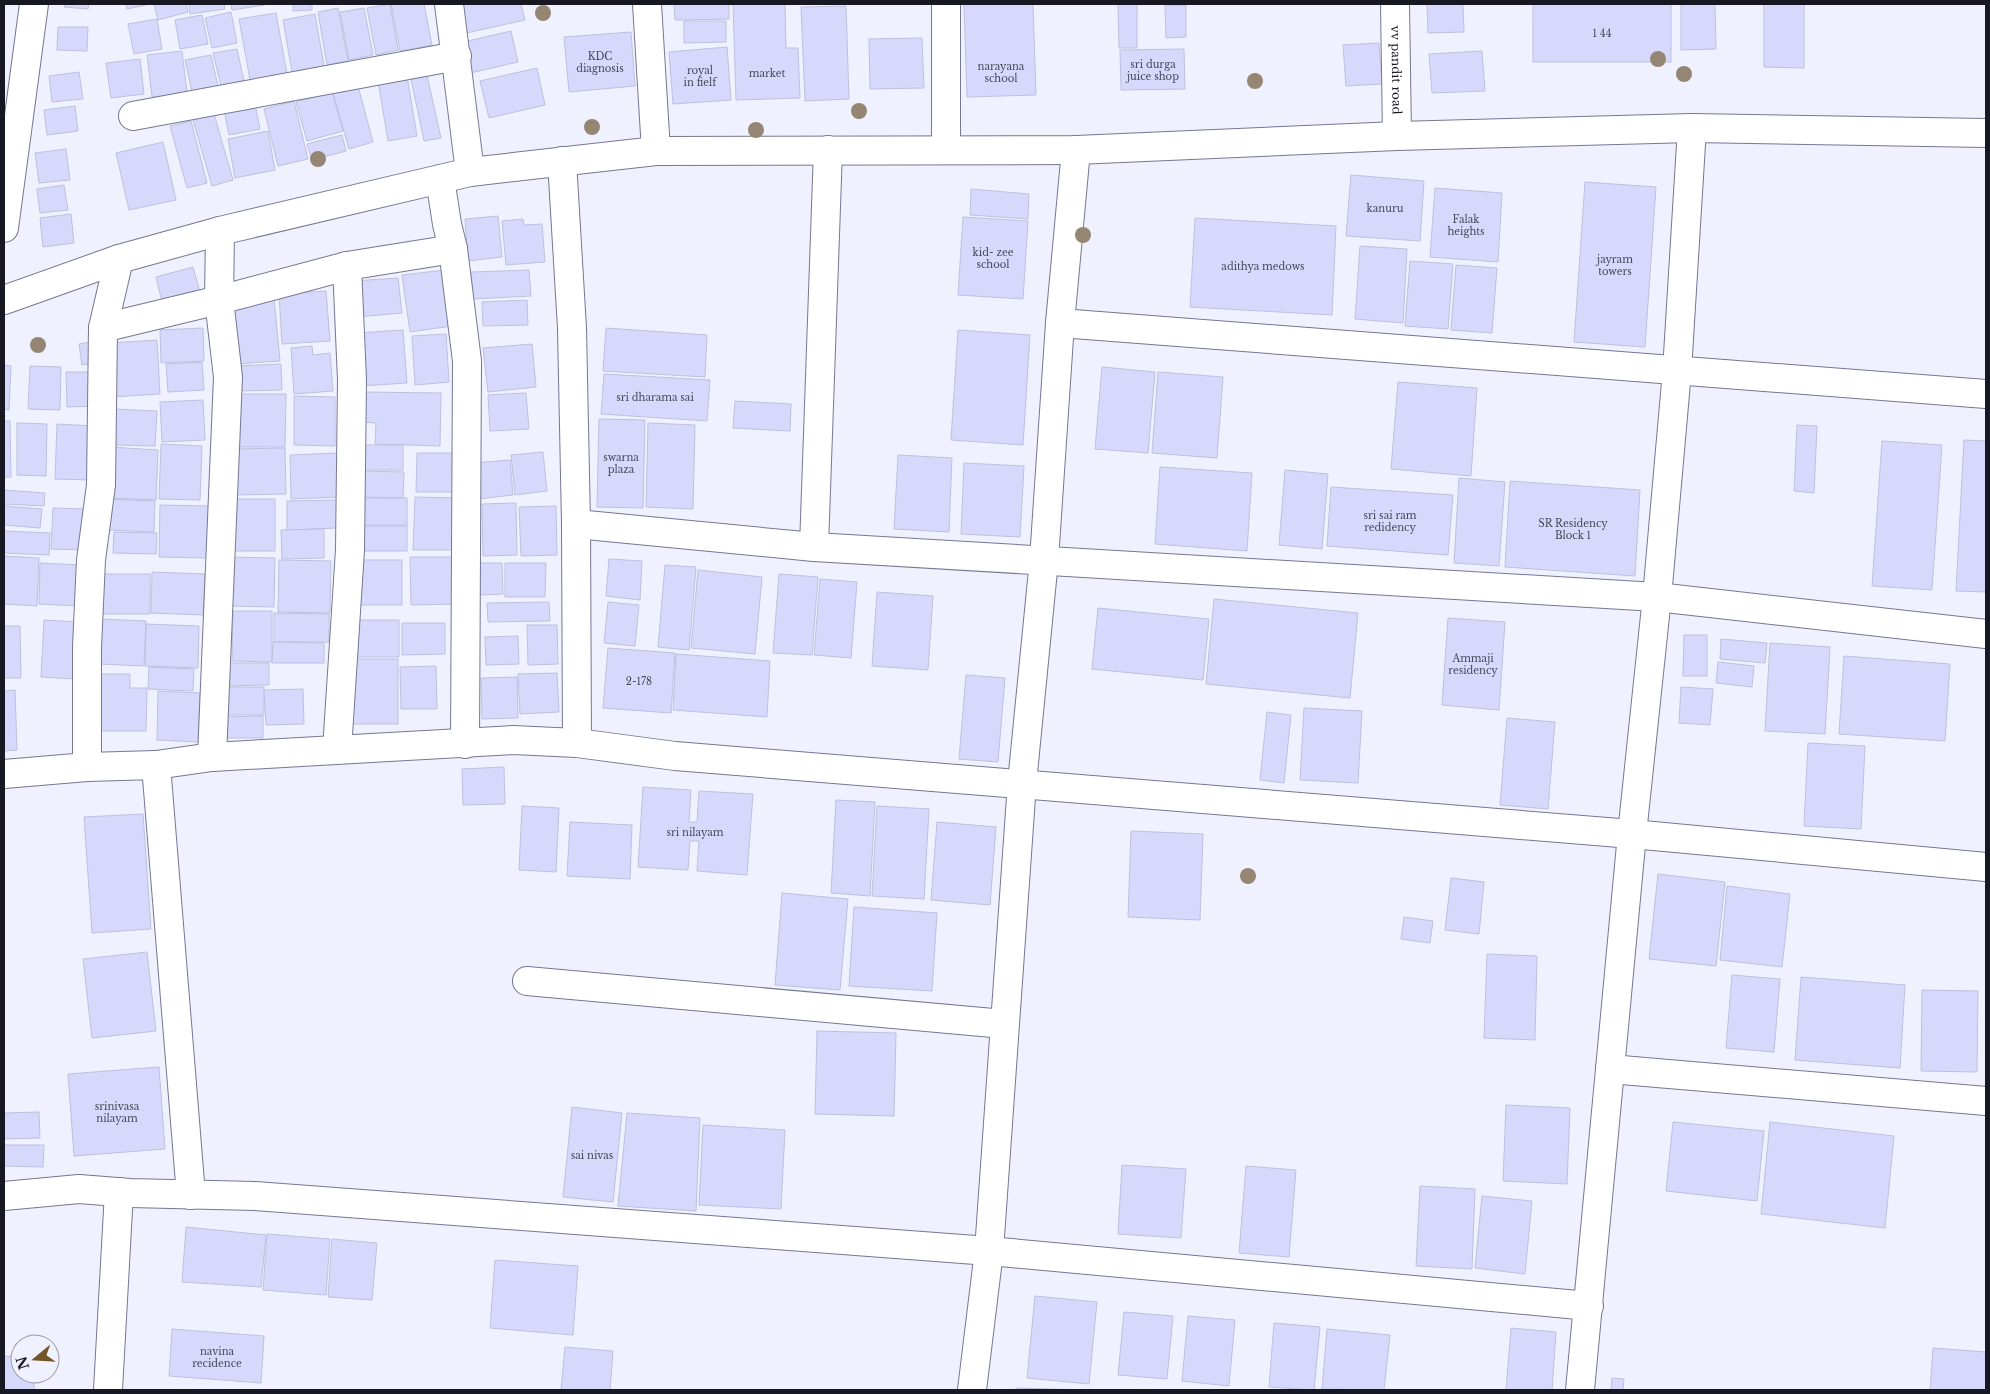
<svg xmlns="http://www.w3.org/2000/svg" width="1990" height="1394" font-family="'Libre Baskerville',serif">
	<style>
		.building { fill: #d6d9fc; stroke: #bec0de }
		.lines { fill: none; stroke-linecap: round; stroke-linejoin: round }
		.minor-casing { stroke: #757793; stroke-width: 30 }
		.major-casing { stroke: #757793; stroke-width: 30 }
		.minor { stroke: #fff; stroke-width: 28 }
		.major { stroke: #fff; stroke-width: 28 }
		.tree { fill: #948673 }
		.labels { text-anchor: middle; stroke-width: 4; stroke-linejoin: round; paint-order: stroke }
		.number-label { font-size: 10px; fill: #484859 }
		.street-label { font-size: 12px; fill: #181823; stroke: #f0f1fe }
	</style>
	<rect width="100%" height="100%" fill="#f0f1fe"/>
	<g class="building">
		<path d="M65,4H89L88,9L64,7Z"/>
		<path d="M126,4H150L127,9Z"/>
		<path d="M154,4H186L188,12L158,20Z"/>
		<path d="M189,4H224L225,9L190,14Z"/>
		<path d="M231,4H265V5L232,10Z"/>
		<path d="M293,4H312V10L293,11Z"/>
		<path d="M390,4L398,50L376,55L367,8Z"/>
		<path d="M391,4H424L432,45L400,51Z"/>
		<path d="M455,4H521L525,20L462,34Z"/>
		<path d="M674,4H729V19L675,20Z"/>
		<path d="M733,4H785L786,48H798L800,98L736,100Z"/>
		<path d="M964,4H1033L1036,95L967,97Z"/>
		<path d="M1118,4H1137V48H1119Z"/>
		<path d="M1427,4H1463L1464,32L1428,33Z"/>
		<rect x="1533" y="4" width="138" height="58"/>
		<path d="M1681,4H1715L1716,49L1681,50Z"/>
		<path d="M1764,4H1804V68L1764,67Z"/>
		<path d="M1165,5H1186V37L1166,38Z"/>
		<path d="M846,6L849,99L805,101L801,7Z"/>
		<path d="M338,8L348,61L327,65L318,12Z"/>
		<path d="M364,8L373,55L349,60L340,12Z"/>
		<path d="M231,12L237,43L212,48L205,18Z"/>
		<path d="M276,13L287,74L250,80L239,19Z"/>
		<path d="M315,14L324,66L292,72L283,20Z"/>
		<path d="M202,15L208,44L180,49L175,20Z"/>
		<path d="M157,19L162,49L134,54L128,24Z"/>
		<path d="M684,21H726V42L684,43Z"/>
		<path d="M58,27H88L87,51L57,50Z"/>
		<path d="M511,31L518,62L466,74L459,43Z"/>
		<path d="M631,32L635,86L569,92L564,37Z"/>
		<path d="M922,38L924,88L870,89L869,39Z"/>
		<path d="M1379,43L1382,84L1346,86L1343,45Z"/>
		<path d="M727,47L731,100L673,104L669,52Z"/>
		<path d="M237,49L244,81L221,86L213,53Z"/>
		<path d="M1184,49L1185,89L1121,90L1120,50Z"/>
		<path d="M182,51L187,93L152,97L147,55Z"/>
		<path d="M1482,51L1485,91L1432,93L1429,54Z"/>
		<path d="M211,55L218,86L192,92L185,60Z"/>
		<path d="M140,59L144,94L111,98L106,63Z"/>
		<path d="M537,68L545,105L489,118L480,81Z"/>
		<path d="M426,71L441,138L424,141L410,74Z"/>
		<path d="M79,72L83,99L52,102L49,76Z"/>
		<path d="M407,76L417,136L388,141L378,81Z"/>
		<path d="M358,86L373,142L349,149L333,93Z"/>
		<path d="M332,92L343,131L307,141L296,102Z"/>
		<path d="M254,99L260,129L229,135L223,105Z"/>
		<path d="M294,101L308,159L278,166L264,109Z"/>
		<path d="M75,106L78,131L47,135L44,110Z"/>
		<path d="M214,114L233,180L212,186L193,120Z"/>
		<path d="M191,121L207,183L187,188L170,126Z"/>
		<path d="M268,131L275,170L235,178L228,139Z"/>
		<path d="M342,135L346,151L312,160L307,144Z"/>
		<path d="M163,142L176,200L129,210L116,153Z"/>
		<path d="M66,149L70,180L39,183L35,153Z"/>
		<path d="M1351,175L1424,181L1420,241L1346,236Z"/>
		<path d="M1585,182L1656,187L1645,347L1574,342Z"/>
		<path d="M64,185L68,210L40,213L37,189Z"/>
		<path d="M1435,188L1502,193L1498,262L1430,257Z"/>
		<path d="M971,189L1029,194L1028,219L970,215Z"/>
		<path d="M71,214L74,243L43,247L40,218Z"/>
		<path d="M498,216L502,257L468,261L465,219Z"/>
		<path d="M963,217L1028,221L1023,299L958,295Z"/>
		<path d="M1195,218L1336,226L1332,315L1190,307Z"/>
		<path d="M523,219L524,225L542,224L545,262L506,265L502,221Z"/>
		<path d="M1360,246L1407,249L1403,323L1355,319Z"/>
		<path d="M1410,261L1453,264L1448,329L1405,326Z"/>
		<path d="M1456,265L1497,268L1492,333L1451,330Z"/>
		<path d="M193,267L200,292L162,302L156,277Z"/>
		<path d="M445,270L452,326L410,332L402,275Z"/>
		<path d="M529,270L531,296L473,299L471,272Z"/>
		<path d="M398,278L402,313L356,317L353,281Z"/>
		<path d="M326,291L330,341L282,344L279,294Z"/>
		<path d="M274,298L280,361L236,364L230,302Z"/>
		<path d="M527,300L528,325L483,326L482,302Z"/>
		<path d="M203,328L204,361L161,363L160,330Z"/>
		<path d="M606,328L707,335L705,377L603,371Z"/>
		<path d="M403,330L407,383L360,386L356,333Z"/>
		<path d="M958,330L1030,335L1023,445L951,440Z"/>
		<path d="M446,334L449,382L415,385L412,336Z"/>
		<path d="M157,340L160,394L112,397L109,343Z"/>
		<path d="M97,341L101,362L82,365L79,344Z"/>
		<path d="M532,344L536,387L488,392L483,348Z"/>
		<path d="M312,346L313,355L330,353L333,391L294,394L291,348Z"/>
		<path d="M202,362L204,390L168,392L166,364Z"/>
		<path d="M281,364L282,390L238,391L237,366Z"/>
		<path d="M4,365L11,366L9,410L4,409Z"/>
		<path d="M30,366L61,367L60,410L28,409Z"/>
		<path d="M1102,367L1155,372L1148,453L1095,449Z"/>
		<path d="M66,372H94L95,406L67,407Z"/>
		<path d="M1158,372L1223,377L1217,458L1152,453Z"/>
		<path d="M604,374L710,380L707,421L601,414Z"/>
		<path d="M1398,382L1477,388L1471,476L1391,469Z"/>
		<path d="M360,392L441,393L440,446L375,444L376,423L359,422Z"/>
		<path d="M526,393L529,429L490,431L488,395Z"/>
		<path d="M236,394H286L285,447H237Z"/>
		<path d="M294,396L335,397V446L294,445Z"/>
		<path d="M203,400L205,440L162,442L160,402Z"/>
		<path d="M735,401L791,404L790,431L733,428Z"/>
		<path d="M114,409L157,411L155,446L113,445Z"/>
		<path d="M599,419L645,420L643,508L597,507Z"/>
		<path d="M4,421H10L11,477H4Z"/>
		<path d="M17,423L47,424L46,476L17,475Z"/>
		<path d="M648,423L695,425L693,509L646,507Z"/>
		<path d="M57,424L94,426L92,480L55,479Z"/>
		<path d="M1797,425L1817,426L1814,493L1794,491Z"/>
		<path d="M1964,440L1986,441V592L1956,591Z"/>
		<path d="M1882,441L1942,445L1932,590L1872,586Z"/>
		<path d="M161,444L202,446L200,500L159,499Z"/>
		<rect x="358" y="445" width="45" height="25"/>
		<path d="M110,447L158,450L156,500L107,498Z"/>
		<path d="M285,448L286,494L234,495L233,449Z"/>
		<path d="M543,452L547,491L515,495L511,455Z"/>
		<path d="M339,453L340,497L291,499L290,455Z"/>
		<path d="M417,453H456V492H416Z"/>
		<path d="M898,455L952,458L949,532L894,529Z"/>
		<path d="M510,460L513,495L478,499L474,463Z"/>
		<path d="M964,463L1024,466L1020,537L961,534Z"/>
		<path d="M1160,467L1252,473L1247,551L1155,544Z"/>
		<path d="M1285,470L1328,474L1322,549L1279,545Z"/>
		<path d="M361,471L404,472L403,498L361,497Z"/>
		<path d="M1459,478L1505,482L1499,566L1454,563Z"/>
		<path d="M1510,481L1640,490L1635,576L1505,567Z"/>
		<path d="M1331,487L1453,495L1448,555L1327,546Z"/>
		<path d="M4,490L45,493L44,506L4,504Z"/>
		<path d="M415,497L459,498V550H413Z"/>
		<rect x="361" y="498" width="46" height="27"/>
		<path d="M109,499L155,501L154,532L108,530Z"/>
		<path d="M230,499H275V551H231Z"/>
		<path d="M337,500L338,528L287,530V501Z"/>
		<path d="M516,503L517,555L483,556L482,504Z"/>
		<path d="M160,505L209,506L208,558L159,557Z"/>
		<path d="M4,506L42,509L40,528L4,525Z"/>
		<path d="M556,506L557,555L521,556L519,507Z"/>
		<path d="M53,508L86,509L85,550L51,549Z"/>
		<rect x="362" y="526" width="45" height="25"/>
		<path d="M324,529V558L282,559L281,530Z"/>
		<path d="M4,531L50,533L49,555L4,553Z"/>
		<path d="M114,532L157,533L156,554L113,553Z"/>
		<path d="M4,556L39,558L37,606L4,604Z"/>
		<path d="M228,557L275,558L274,607L227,606Z"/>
		<path d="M410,557H456L457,604L411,605Z"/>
		<path d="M609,559L642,561L640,600L606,596Z"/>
		<path d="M279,560L331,561L330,613L278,612Z"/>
		<rect x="354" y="560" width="48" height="45"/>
		<path d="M40,563L81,565L80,606L39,604Z"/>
		<path d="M479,563H502L503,594L480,595Z"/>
		<path d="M505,563H546L545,597H505Z"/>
		<path d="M665,565L696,567L689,650L658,647Z"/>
		<path d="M698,570L762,577L755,654L691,648Z"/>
		<path d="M152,572L205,574L203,615L151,613Z"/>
		<path d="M104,574H150V614H103Z"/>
		<path d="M779,574L818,577L812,655L773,653Z"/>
		<path d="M820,579L857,582L851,658L814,655Z"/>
		<path d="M877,592L933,596L928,670L872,666Z"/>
		<path d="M1214,599L1358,613L1350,698L1206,684Z"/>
		<path d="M549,602L550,621L488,622L487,603Z"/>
		<path d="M608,602L639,605L635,646L604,643Z"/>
		<path d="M1098,608L1209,619L1203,680L1092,669Z"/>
		<path d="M233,611H272V662L232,661Z"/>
		<path d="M274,613L329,614V642H274Z"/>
		<path d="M1448,618L1505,622L1499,710L1442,705Z"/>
		<path d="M101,619L146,621L144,666L99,664Z"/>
		<path d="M44,620L78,622L75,679L41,677Z"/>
		<path d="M353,620H399V657H354Z"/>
		<path d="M402,623H445V654L402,655Z"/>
		<path d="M146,624L199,626L198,668L145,666Z"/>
		<path d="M527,625H557L558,664L528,665Z"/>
		<path d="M4,626H20L21,678H4Z"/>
		<path d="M1684,635H1707V676H1683Z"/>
		<path d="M518,636L519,664L486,665L485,637Z"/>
		<path d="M1721,639L1767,643L1765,663L1720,659Z"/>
		<path d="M273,642L324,643V663H272Z"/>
		<path d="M1770,643L1830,647L1825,734L1765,731Z"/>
		<path d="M608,648L675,653L671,713L603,708Z"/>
		<path d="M676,654L770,661L767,717L673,710Z"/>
		<path d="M1844,656L1950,664L1945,741L1839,734Z"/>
		<rect x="346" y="659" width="52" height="65"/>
		<path d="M1718,662L1754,666L1752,687L1716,683Z"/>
		<path d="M221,663H269V685L222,686Z"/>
		<path d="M436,666L437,709H401L400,667Z"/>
		<path d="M149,667L194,669L193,691L148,689Z"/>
		<path d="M557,673L559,712L520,714L518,674Z"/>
		<path d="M93,674H130V688H147L146,731H93Z"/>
		<path d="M966,675L1005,678L998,762L959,759Z"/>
		<path d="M517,677L518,718L482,719L481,678Z"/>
		<path d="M223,687H264V715H224Z"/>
		<path d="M1681,687L1713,689L1710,725L1679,723Z"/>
		<path d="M303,689L304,724L266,725L264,690Z"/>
		<path d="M15,690L17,750L4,751V691Z"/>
		<path d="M158,691L200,693L198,742L157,740Z"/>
		<path d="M1304,708L1362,711L1358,783L1300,780Z"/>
		<path d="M1267,712L1291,715L1284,783L1260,780Z"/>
		<path d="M263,716V738H224L223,717Z"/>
		<path d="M1507,718L1555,722L1548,809L1500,805Z"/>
		<path d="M1808,743L1865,746L1861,829L1804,826Z"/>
		<path d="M504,767L505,804L463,805L462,769Z"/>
		<path d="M643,787L691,790L689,822H697L699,791L753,794L747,875L697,871L699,841H690L688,870L638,867Z"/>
		<path d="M836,800L875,802L870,896L831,893Z"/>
		<path d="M522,806L559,808L556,872L519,870Z"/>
		<path d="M877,806L929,809L924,899L872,896Z"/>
		<path d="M143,814L151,929L92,933L84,817Z"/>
		<path d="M570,822L632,825L630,879L567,876Z"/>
		<path d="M937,822L996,827L990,905L931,900Z"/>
		<path d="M1131,831L1203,834L1200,920L1128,917Z"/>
		<path d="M1658,874L1725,882L1716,966L1649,959Z"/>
		<path d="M1451,878L1484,882L1479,934L1445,930Z"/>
		<path d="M1727,886L1790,894L1782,967L1720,960Z"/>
		<path d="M782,893L848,899L840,990L775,985Z"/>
		<path d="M854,907L937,913L932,991L849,986Z"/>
		<path d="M1404,917L1433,921L1430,943L1401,939Z"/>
		<path d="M147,952L156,1031L92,1038L83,959Z"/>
		<path d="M1487,954L1537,956L1535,1040L1484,1038Z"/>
		<path d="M1732,975L1780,979L1774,1052L1726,1048Z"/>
		<path d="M1801,977L1905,985L1900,1068L1795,1060Z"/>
		<path d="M1922,990L1978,991L1977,1072L1921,1071Z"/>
		<path d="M817,1031L896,1033L894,1116L815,1114Z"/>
		<path d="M159,1067L165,1149L74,1156L68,1074Z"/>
		<path d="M1506,1105L1570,1108L1567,1184L1503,1181Z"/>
		<path d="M572,1107L622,1113L613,1202L563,1197Z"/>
		<path d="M39,1112L40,1138L4,1139V1113Z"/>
		<path d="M627,1113L700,1118L696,1211L618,1206Z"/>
		<path d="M1673,1122L1764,1131L1757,1201L1666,1191Z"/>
		<path d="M1770,1122L1894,1136L1885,1228L1761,1214Z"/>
		<path d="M703,1125L785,1130L781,1209L699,1205Z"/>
		<path d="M4,1145H44L43,1167L4,1166Z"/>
		<path d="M1122,1165L1186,1169L1181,1238L1118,1234Z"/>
		<path d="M1246,1166L1296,1170L1289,1257L1239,1253Z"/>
		<path d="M1420,1186L1475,1189L1472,1269L1416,1266Z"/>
		<path d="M1482,1196L1532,1201L1525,1274L1475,1268Z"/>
		<path d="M186,1227L266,1235L261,1287L182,1282Z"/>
		<path d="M267,1234L330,1239L326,1295L263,1290Z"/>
		<path d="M332,1239L377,1243L372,1300L328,1297Z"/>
		<path d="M495,1260L578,1266L573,1335L490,1328Z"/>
		<path d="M1035,1296L1097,1302L1089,1384L1027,1378Z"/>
		<path d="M1124,1312L1173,1316L1167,1379L1118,1375Z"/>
		<path d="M1188,1316L1235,1320L1229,1386L1182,1381Z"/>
		<path d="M1274,1323L1320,1327L1314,1390L1269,1387Z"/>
		<path d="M1511,1328L1556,1332L1552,1390H1506Z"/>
		<path d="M172,1329L264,1336L261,1383L169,1376Z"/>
		<path d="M1327,1329L1390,1335L1384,1390L1322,1389Z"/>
		<path d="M565,1347L613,1351L610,1390H561Z"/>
		<path d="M1933,1348L1986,1352V1390H1930Z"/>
		<path d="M4,1356L20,1357V1374H34V1390H4Z"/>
		<path d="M1612,1378L1624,1379L1623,1390H1611Z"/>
		<path d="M1016,1388L1087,1390H1016Z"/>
	</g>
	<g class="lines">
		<g class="minor-casing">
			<g id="minor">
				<path d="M449,4L470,172"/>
				<path d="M647,4L656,151"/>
				<path id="s1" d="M1395,4L1397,136"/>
				<path d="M133,116L457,56"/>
				<path d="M946,150V4"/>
				<path d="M440,179L447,224L453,249L467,361L465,744"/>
				<path d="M4,228L34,4"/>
				<path d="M1060,323L1986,394"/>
				<path d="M103,328L219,300L347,266L453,249"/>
				<path d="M576,524L814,547L1657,597L1986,634"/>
				<path d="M814,547L828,150"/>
				<path d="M577,743L675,756L1632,834L1986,867"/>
				<path d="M337,750L350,550L352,380L347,266"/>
				<path d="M212,757L228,377L219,300L220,231"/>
				<path d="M156,765L191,1195"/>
				<path d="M87,767V647L91,560L101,485L103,328L119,259"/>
				<path d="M4,774L87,767L156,765L212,757L513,740L577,743L576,524L572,328L562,161"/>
				<path d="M527,981L1004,1024"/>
				<path d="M1610,1069L1986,1101"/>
				<path d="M4,1196L79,1189L130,1193L255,1196L989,1251L1589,1306"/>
				<path d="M108,1390L119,1192"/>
				<path d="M972,1390L989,1251L1022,783L1044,560L1060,323L1076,150"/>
				<path d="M1580,1390L1632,834L1657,597L1677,371L1692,128"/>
			</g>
		</g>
		<g class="major-casing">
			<path id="major" d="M4,300L119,259L220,231L470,172L656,151L1076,150L1397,136L1692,128L1986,133"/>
		</g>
		<use href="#minor" class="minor"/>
		<use href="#major" class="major"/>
	</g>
	<g class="tree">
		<circle cx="543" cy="13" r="8"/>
		<circle cx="1658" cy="59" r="8"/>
		<circle cx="1684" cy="74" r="8"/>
		<circle cx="1255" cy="81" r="8"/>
		<circle cx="859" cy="111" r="8"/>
		<circle cx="592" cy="127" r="8"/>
		<circle cx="756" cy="130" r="8"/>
		<circle cx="318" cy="159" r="8"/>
		<circle cx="1083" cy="235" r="8"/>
		<circle cx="38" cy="345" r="8"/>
		<circle cx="1248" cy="876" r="8"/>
	</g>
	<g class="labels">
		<g class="number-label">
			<text x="1602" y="37">1 44</text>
			<text x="600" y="60">KDC<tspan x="600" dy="12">diagnosis</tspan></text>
			<text x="1153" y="68">sri durga<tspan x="1153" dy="12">juice shop</tspan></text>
			<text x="1001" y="70">narayana<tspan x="1001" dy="12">school</tspan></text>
			<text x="700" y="74">royal<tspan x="700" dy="12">in fielf</tspan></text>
			<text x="767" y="77">market</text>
			<text x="1385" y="212">kanuru</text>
			<text x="1466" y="223">Falak<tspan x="1466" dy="12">heights</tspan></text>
			<text x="993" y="256">kid- zee<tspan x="993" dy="12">school</tspan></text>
			<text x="1615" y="263">jayram<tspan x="1615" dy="12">towers</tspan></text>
			<text x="1263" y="270">adithya medows</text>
			<text x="655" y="401">sri dharama sai</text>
			<text x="621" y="461">swarna<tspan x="621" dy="12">plaza</tspan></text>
			<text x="1390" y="519">sri sai ram<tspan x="1390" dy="12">redidency</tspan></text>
			<text x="1573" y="527">SR Residency<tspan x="1573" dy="12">Block 1</tspan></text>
			<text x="1473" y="662">Ammaji<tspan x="1473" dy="12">residency</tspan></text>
			<text x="639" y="685">2-178</text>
			<text x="695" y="836">sri nilayam</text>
			<text x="117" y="1110">srinivasa<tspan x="117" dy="12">nilayam</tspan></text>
			<text x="592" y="1159">sai nivas</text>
			<text x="217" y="1355">navina<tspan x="217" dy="12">recidence</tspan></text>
		</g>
		<g class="street-label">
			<text dy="4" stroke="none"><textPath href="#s1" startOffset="66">vv pandit road</textPath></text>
		</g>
	</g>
	<rect width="1990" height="1394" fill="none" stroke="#181823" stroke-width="10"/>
	<g transform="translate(35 1359) rotate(252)"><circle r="24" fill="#f0f1fe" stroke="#9a9aa6"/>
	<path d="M0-4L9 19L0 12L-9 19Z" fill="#735529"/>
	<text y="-8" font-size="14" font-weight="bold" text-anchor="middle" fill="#181823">N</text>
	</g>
</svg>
